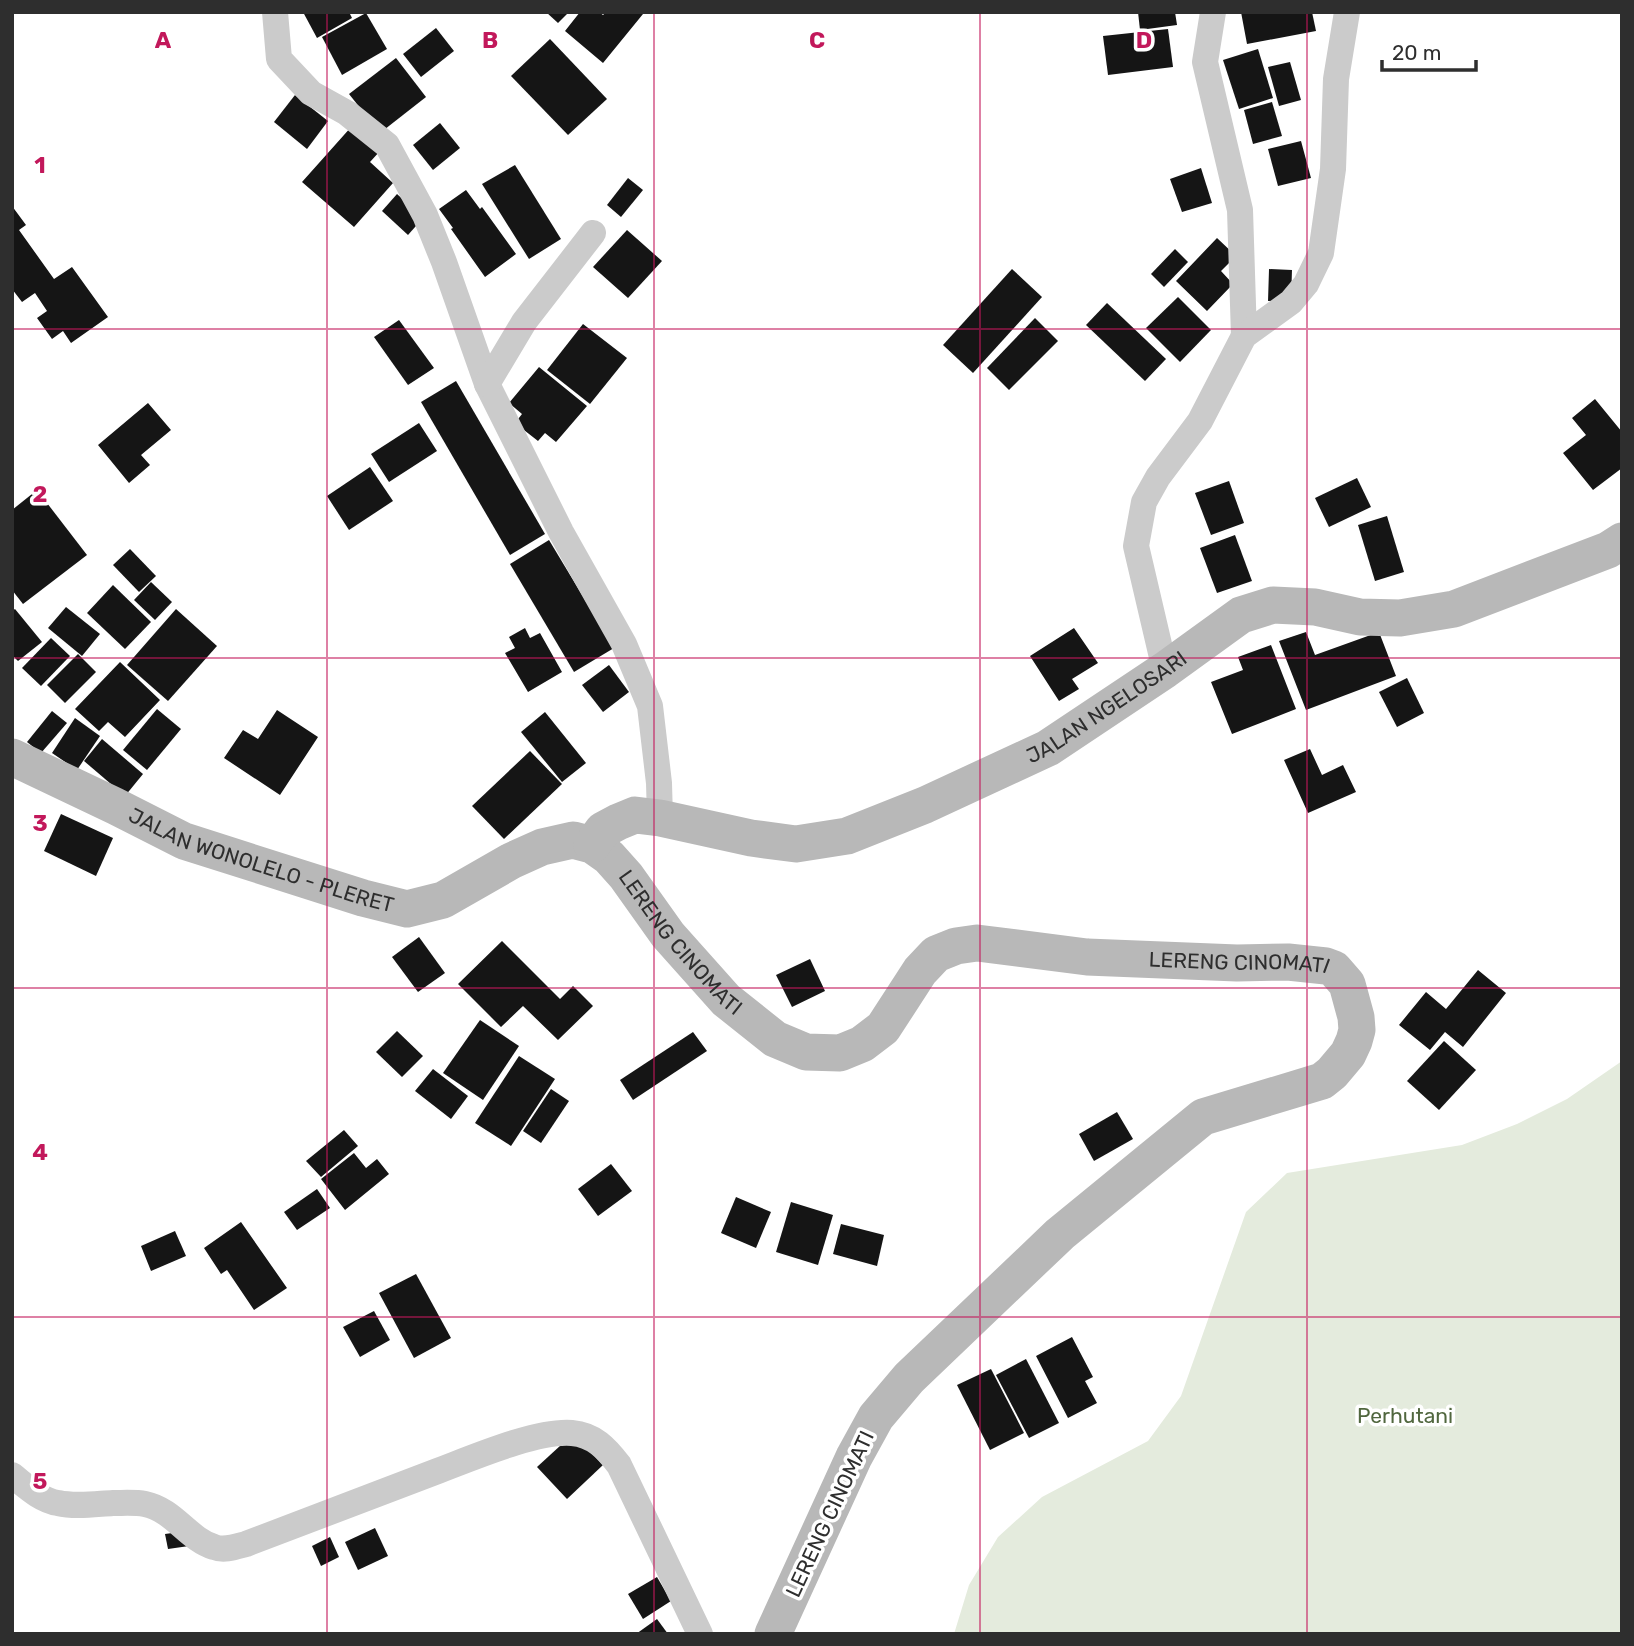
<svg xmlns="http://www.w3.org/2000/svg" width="1634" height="1646" font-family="Rubik,sans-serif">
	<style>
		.green { fill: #e4ebdd }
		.building { fill: #151515 }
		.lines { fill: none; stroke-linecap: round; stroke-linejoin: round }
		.street { stroke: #cbcbcb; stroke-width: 26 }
		.secondary { stroke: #b8b8b8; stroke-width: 37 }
		.grid { fill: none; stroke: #c2185b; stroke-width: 2; stroke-opacity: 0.55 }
		.labels { text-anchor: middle; stroke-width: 7; stroke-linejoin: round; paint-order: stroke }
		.street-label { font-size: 21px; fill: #2e2e2e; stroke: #fff }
		.park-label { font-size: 21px; fill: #51673f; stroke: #fff }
		.grid-label { font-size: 23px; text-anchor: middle; font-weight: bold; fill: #c2185b; stroke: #fff; stroke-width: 7; stroke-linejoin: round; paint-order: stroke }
	</style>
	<rect width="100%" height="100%" fill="#fff"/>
	<path class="green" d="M1622,1061V1634H954L969,1585L998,1537L1042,1497L1148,1441L1181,1396L1246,1212L1287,1173L1462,1145L1517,1124L1567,1099Z"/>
	<g class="building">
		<path d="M303,12H349L352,18L317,38Z"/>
		<path d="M546,12H569L558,23Z"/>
		<path d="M580,12H599L603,15L606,12H641L643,14L603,63L565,31Z"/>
		<path d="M1138,12H1175L1177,25L1140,30Z"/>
		<path d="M1241,12H1312L1316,31L1247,44Z"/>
		<path d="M366,13L387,49L342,75L322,37Z"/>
		<path d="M436,28L454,51L421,77L403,54Z"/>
		<path d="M1168,29L1173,67L1108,75L1103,36Z"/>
		<path d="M550,39L607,99L568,135L511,76Z"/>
		<path d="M1258,49L1273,98L1239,109L1223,60Z"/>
		<path d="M396,58L426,97L380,133L349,94Z"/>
		<path d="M1290,62L1301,100L1279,106L1268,67Z"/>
		<path d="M295,95L328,121L307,149L274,122Z"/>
		<path d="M1272,102L1282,136L1253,144L1244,110Z"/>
		<path d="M440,123L460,148L433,170L413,145Z"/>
		<path d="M352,126L380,151L370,162L393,183L354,227L302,182Z"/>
		<path d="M1301,141L1311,178L1278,186L1268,149Z"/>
		<path d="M515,165L561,239L529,259L482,184Z"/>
		<path d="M1201,168L1212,203L1182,212L1170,179Z"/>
		<path d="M628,178L643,190L621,217L607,205Z"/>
		<path d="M466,190L480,209L482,207L516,254L485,277L451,229L453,228L439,209Z"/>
		<path d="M397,194L423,218L408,235L382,211Z"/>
		<path d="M12,206L26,225L19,230L54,279L72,267L108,317L71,343L63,331L52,339L37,318L47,311L35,293L22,302L12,289Z"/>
		<path d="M627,230L662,261L628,298L593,267Z"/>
		<path d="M1217,238L1236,256L1221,271L1233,284L1207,311L1176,281Z"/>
		<path d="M1175,249L1188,262L1164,287L1151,274Z"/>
		<path d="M1012,269L1042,297L973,373L943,345Z"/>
		<path d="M1269,269L1292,270L1291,301H1268Z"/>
		<path d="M1178,297L1211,330L1180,362L1146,328Z"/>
		<path d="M1107,303L1166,359L1145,381L1086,325Z"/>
		<path d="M1035,318L1058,341L1009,390L987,368Z"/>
		<path d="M399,320L434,368L408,385L374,337Z"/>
		<path d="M583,324L627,358L590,404L547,370Z"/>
		<path d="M539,367L587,406L556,442L545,433L538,441L515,423L522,414L509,403Z"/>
		<path d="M456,381L545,534L510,555L421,402Z"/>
		<path d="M1595,399L1622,432V468L1593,490L1563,453L1586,435L1572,418Z"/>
		<path d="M148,403L171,430L141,455L150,465L129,483L98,445Z"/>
		<path d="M419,423L437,451L389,482L371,454Z"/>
		<path d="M370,467L393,501L349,530L327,496Z"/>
		<path d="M1357,478L1371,507L1329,527L1315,498Z"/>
		<path d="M1229,481L1244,523L1211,535L1195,493Z"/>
		<path d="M37,490L87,555L23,604L12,590V510Z"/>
		<path d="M1387,516L1404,572L1375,581L1358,525Z"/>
		<path d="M1235,535L1252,581L1217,593L1200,548Z"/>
		<path d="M549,540L614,648L574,672L510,564Z"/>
		<path d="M130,549L156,576L139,592L113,565Z"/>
		<path d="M151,582L172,602L155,620L134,600Z"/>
		<path d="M113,585L151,622L125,649L87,613Z"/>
		<path d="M66,607L100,634L82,656L48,628Z"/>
		<path d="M15,609L42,642L18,661L12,655V611Z"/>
		<path d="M176,609L217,646L168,701L127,665Z"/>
		<path d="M525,628L530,638L540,633L562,672L528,692L505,653L515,648L509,637Z"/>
		<path d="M1074,628L1098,663L1072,679L1079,689L1059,701L1030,656Z"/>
		<path d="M1306,632L1315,655L1379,632L1396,676L1306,710L1279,641Z"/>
		<path d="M51,638L70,656L41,686L22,668Z"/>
		<path d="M1271,645L1296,709L1232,734L1211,682L1243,670L1238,657Z"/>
		<path d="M78,654L96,672L65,703L47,685Z"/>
		<path d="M120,662L160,700L125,737L108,722L99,731L75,709Z"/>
		<path d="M609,665L629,692L603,712L582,685Z"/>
		<path d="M1407,678L1424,713L1397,727L1379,692Z"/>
		<path d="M157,709L181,729L147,770L123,750Z"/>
		<path d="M277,710L318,737L280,795L224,758L243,730L258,739Z"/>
		<path d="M52,711L67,723L41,753L27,742Z"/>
		<path d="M545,712L586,763L562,782L521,732Z"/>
		<path d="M75,718L100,736L77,770L52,753Z"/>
		<path d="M102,739L143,774L125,796L84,761Z"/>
		<path d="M1310,749L1322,775L1343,765L1356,792L1308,813L1284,760Z"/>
		<path d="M530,751L562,784L504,839L472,806Z"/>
		<path d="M61,814L113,838L96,876L44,851Z"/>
		<path d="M419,937L445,973L418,992L392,957Z"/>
		<path d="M502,941L560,999L573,986L593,1006L558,1040L523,1006L501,1027L458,984Z"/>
		<path d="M810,959L825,991L792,1007L776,975Z"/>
		<path d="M1478,970L1506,993L1463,1047L1445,1032L1430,1050L1399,1025L1426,992L1446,1009Z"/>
		<path d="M480,1020L519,1046L483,1100L443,1073Z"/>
		<path d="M397,1031L423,1056L402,1077L376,1052Z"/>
		<path d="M693,1032L707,1051L633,1100L620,1080Z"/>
		<path d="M1444,1041L1476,1070L1439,1110L1407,1081Z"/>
		<path d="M519,1056L555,1079L511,1146L475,1123Z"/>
		<path d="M433,1069L468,1096L451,1119L415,1091Z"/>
		<path d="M551,1089L569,1101L541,1143L523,1131Z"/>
		<path d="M1117,1112L1133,1139L1094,1161L1079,1134Z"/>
		<path d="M344,1130L358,1146L321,1177L306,1161Z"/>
		<path d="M354,1153L366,1168L377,1159L389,1174L345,1210L321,1179Z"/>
		<path d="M611,1164L632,1191L598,1216L578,1189Z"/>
		<path d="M317,1189L330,1208L297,1230L284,1212Z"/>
		<path d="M736,1197L771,1212L756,1248L721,1233Z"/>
		<path d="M791,1202L833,1215L818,1265L776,1252Z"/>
		<path d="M241,1222L287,1288L254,1310L227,1270L221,1274L204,1248Z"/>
		<path d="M841,1224L884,1235L877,1266L833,1254Z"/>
		<path d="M175,1231L186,1256L151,1271L141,1246Z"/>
		<path d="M416,1274L451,1338L414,1358L379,1293Z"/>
		<path d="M374,1311L390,1340L360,1357L343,1327Z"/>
		<path d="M1072,1337L1093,1377L1085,1381L1097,1403L1068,1418L1036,1356Z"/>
		<path d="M1026,1359L1059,1423L1029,1438L996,1375Z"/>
		<path d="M991,1369L1024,1433L990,1450L957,1385Z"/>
		<path d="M573,1434L603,1465L567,1499L537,1467Z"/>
		<path d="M375,1528L388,1556L358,1570L345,1542Z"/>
		<path d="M187,1531L189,1546L168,1549L165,1534Z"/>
		<path d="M330,1537L339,1557L321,1566L312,1546Z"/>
		<path d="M657,1577L671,1601L643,1619L628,1594Z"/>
		<path d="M657,1619L668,1634H636Z"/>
	</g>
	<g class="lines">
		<g class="street">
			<path d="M275,12L279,59L311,93L347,113L387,145L425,215L444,262L487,384L561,532L624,644L650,706L659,783L660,818"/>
			<path d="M1213,12L1205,62L1240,210L1244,336"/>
			<path d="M487,384L524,322L593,233"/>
			<path d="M1165,670L1136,546L1144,502L1158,477L1200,421L1244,336L1291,302L1306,284L1321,253L1333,169L1336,79L1347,12"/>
			<path d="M12,1475C26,1486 40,1500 58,1503C75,1507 95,1504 113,1503C123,1503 135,1502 145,1504C174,1510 188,1539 214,1547C224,1551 235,1547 246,1544C309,1520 372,1496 435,1472C470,1459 536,1430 572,1433C594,1435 606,1448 619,1465L700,1634"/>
		</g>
		<g class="secondary">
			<path id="s1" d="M12,757L115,806L184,841L363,898L407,909L443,900L511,861L542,847L573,840L592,845L609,857L626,876L668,935L726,1000L775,1039L806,1052L840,1053L862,1044L883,1028L920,971L936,954L956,946L977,943L1087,957L1237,963L1288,962L1326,966L1334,969L1347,984L1356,1017L1357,1030L1354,1041L1348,1054L1332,1073L1322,1081L1203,1117L1060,1234L909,1378L876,1417L854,1457L773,1634"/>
			<path id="s2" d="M592,845L603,830L618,822L635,815L660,818L751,838L796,844L847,836L925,805L1048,748L1165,670L1241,615L1273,605L1315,607L1360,617L1400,618L1454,609L1608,550L1622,541"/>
		</g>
	</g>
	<path class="grid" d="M327,12V1634M654,12V1634M980,12V1634M1307,12V1634M12,329H1622M12,658H1622M12,988H1622M12,1317H1622"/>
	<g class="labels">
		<g class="street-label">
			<text dy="7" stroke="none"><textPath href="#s2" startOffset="560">JALAN NGELOSARI</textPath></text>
			<text dy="7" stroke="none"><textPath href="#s1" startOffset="271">JALAN WONOLELO - PLERET</textPath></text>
			<text dy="7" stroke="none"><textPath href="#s1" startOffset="758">LERENG CINOMATI</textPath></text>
			<text dy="7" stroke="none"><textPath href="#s1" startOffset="1409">LERENG CINOMATI</textPath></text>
			<text transform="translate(830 1514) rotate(-65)" y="7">LERENG CINOMATI</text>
		</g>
		<g class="park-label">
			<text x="1405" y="1423">Perhutani</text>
		</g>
	</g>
	<g class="grid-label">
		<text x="163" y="48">A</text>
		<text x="490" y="48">B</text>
		<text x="817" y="48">C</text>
		<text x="1144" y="48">D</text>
		<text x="40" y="173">1</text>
		<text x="40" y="502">2</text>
		<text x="40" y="831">3</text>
		<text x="40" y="1160">4</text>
		<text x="40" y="1489">5</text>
	</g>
	<rect width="1634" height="1646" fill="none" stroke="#2e2e2e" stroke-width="28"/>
	<path d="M1382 60v10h94v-10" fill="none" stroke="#2e2e2e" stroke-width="3.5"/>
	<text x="1392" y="60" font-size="21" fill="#2e2e2e" stroke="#ffffff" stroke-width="5" paint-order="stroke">20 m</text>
</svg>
